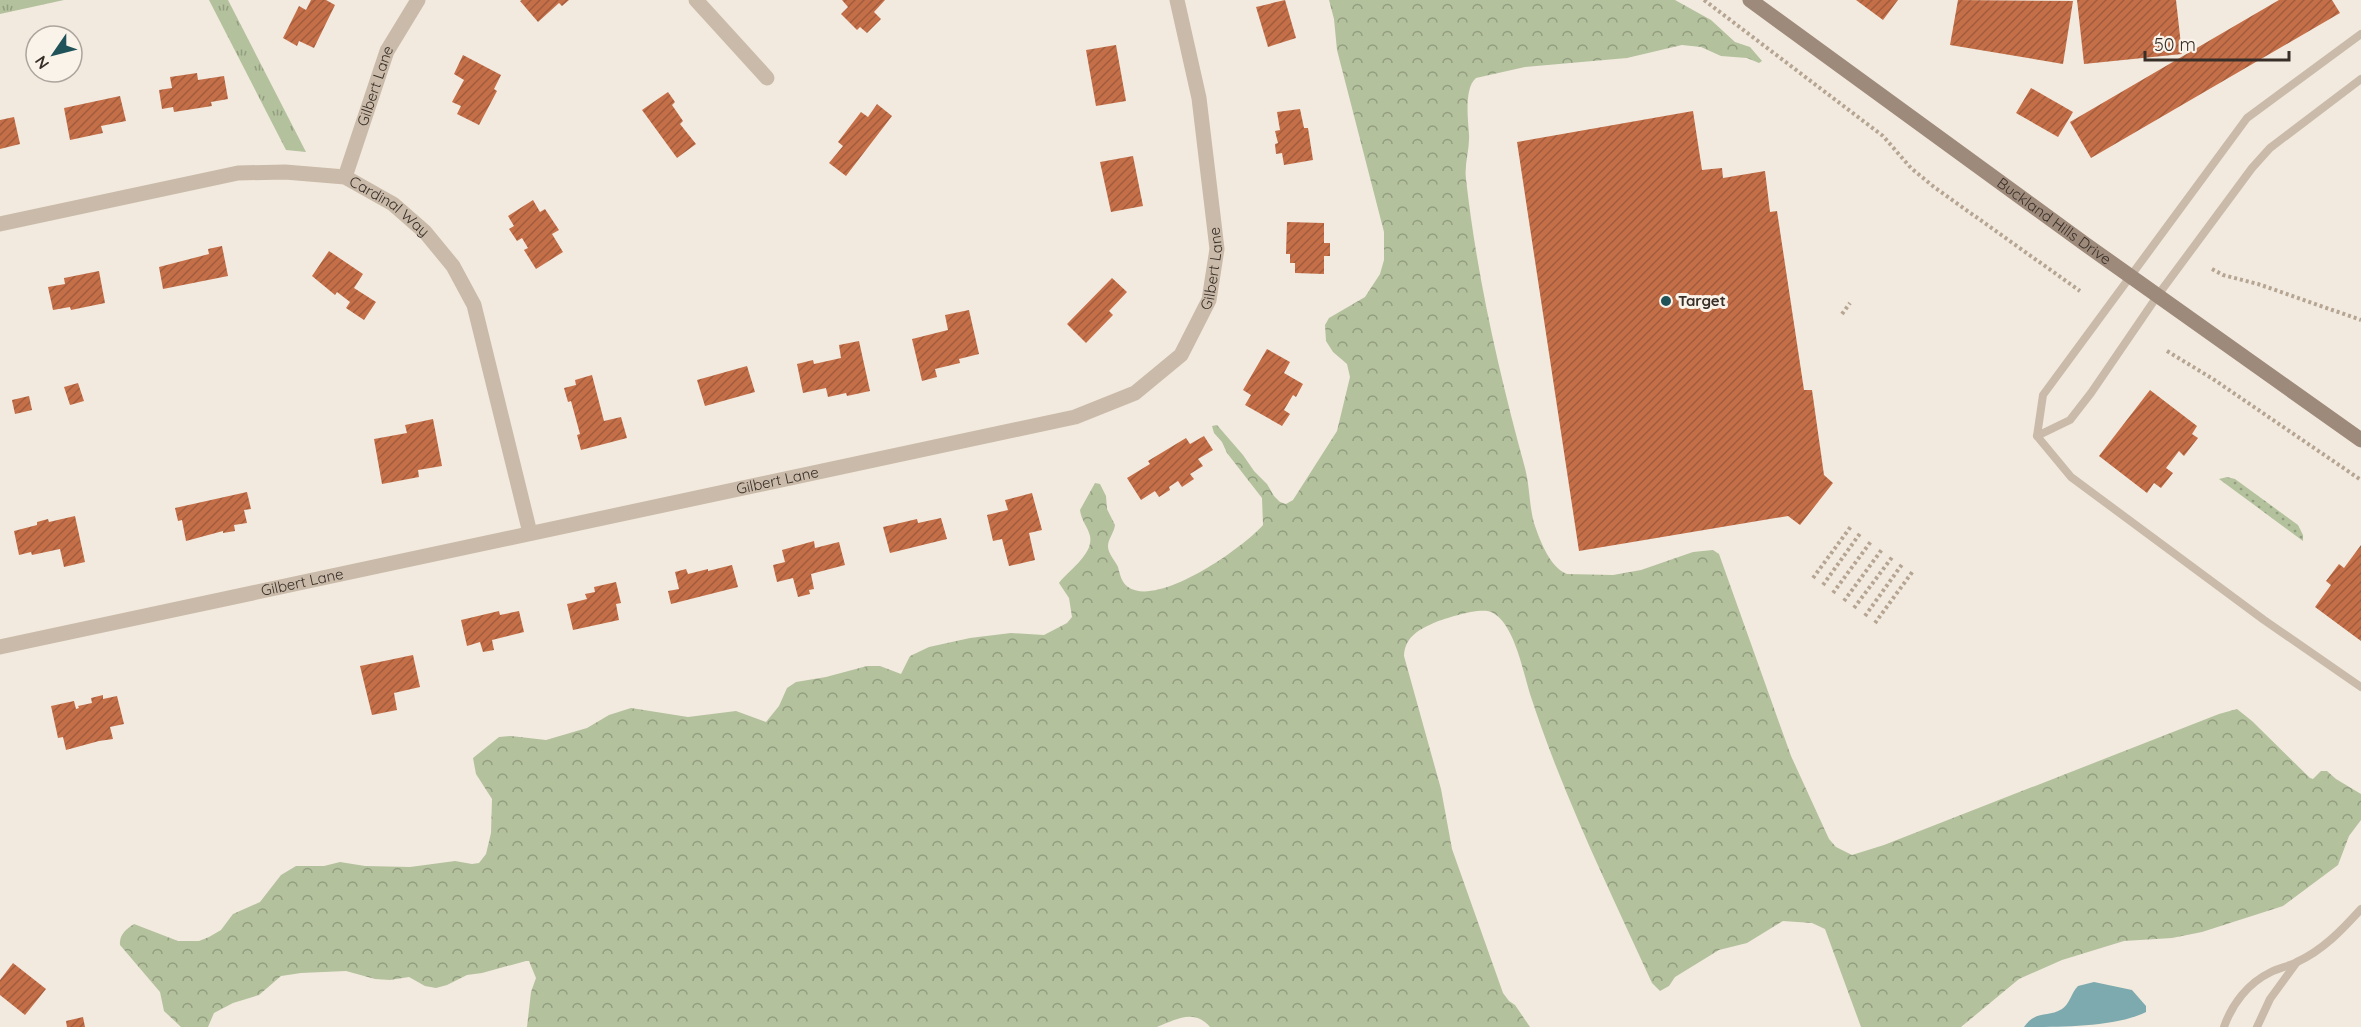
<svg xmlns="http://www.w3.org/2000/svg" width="2361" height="1027" font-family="Quicksand,sans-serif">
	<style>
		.grass { fill: url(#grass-dots) }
		.forest { fill: url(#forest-crowns) }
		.park { fill: url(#park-tufts) }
		.water { fill: #7daaaf }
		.building { fill: url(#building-hatch) }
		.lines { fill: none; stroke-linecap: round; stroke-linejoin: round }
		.path { stroke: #b6a593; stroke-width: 4; stroke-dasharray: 3 3; stroke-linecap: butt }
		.lane { stroke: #cabaa9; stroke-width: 8 }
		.street { stroke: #cabaa9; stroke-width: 15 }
		.secondary { stroke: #9e8a7b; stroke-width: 15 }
		.poi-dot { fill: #1f5259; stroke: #faf3ea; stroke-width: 2 }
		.labels { text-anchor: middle; stroke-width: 6; stroke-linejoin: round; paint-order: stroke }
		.street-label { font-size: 15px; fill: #382f29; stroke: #faf3ea }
		.poi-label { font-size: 15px; font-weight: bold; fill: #382f29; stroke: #faf3ea; text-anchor: start }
	</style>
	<defs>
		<pattern id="grass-dots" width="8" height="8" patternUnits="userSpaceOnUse" patternTransform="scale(1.5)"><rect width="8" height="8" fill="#b3c19d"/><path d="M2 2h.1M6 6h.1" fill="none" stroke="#939d80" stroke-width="1.8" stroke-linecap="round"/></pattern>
		<pattern id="forest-crowns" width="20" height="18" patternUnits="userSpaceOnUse" patternTransform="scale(1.5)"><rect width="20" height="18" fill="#b3c19d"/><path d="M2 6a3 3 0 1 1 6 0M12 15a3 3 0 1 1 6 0" fill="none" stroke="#939d80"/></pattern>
		<pattern id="park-tufts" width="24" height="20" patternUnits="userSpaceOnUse" patternTransform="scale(1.5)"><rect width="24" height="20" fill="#b3c19d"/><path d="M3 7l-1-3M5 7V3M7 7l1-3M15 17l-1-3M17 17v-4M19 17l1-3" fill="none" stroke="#939d80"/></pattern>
		<pattern id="building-hatch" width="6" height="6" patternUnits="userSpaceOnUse" patternTransform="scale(1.5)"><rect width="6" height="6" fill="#c56f49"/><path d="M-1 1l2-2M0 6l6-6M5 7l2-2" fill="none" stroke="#a15c3d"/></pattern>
	</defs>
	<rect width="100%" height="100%" fill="#f2eade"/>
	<path class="grass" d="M2227,477L2235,479L2298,525L2303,535V541L2219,479Z"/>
	<path class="forest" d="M1329,0H1675L1711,20L1735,42L1750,47L1762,61L1759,63L1747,58L1721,56L1701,47L1682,45L1627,58L1525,67L1476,78C1464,88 1468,119 1469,134C1470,149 1464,164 1466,179C1477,277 1499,373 1525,468C1530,487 1529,508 1535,526C1541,543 1550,567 1567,574L1613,575L1641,570L1693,552L1713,550L1719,554L1791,756L1829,839L1836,847L1852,855L1884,845L2219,714L2237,709L2252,721L2310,778L2313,779L2321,771H2327L2336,779L2361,794V820L2349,836L2338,865L2283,906L2202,932L2172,938L2124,941L2062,960L2019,979L1961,1027H1861L1825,929L1812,923L1783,921L1747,943L1719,950L1675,977L1669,986L1660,991L1652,983C1609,889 1562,793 1530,694C1523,671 1514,624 1493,613C1482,606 1448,618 1436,622C1420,629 1405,636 1404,656L1441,789L1452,849L1503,993L1509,1001L1515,1005L1530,1027H1210C1194,1008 1175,1020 1157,1027H527L531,992L536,978L529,961H526L482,973L467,975L447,985L436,988L425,986L409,977L390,980L375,979L346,971L301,973L281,976L259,995L233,1003L214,1013L208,1027H181L164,1011L160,992L120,945C119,935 126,929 134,924L178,941H199L209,937L221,930L233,914L260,902L281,875L296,866H324L340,862L365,866L410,867L455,861L472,864L479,863L486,854L491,833L492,799L476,774L473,758L499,737L511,736L546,740L587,728L609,715L631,708L688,717L736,711L766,722L779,706L787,688L796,682L826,677L867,666H880L901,674L910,656L929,647L970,638L1011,633L1044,635L1067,623L1072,617L1069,598L1059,583C1068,571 1094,554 1090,536C1088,527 1081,520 1080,510L1095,483L1100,484L1106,496L1107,509L1115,525C1114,533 1108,539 1108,546C1108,554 1115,560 1118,567C1120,574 1121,582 1128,587C1158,608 1243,548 1263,525L1262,498L1227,453L1222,442L1214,433L1212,426L1217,425L1243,455L1254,471L1267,484L1274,496L1280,502L1286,504L1293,500L1337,431L1350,377L1347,364L1333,352L1326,341L1325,325L1329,318L1365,297L1380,274L1384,260V232L1337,50L1334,19Z"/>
	<g class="park">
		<path d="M0,0H64L0,14Z"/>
		<path d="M209,0H228L306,152L286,150Z"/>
	</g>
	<path class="water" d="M2094,982L2132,990L2146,1006V1012C2116,1027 2060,1027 2024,1027C2037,1009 2048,1018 2062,1009C2070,1004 2071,993 2078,986Z"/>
	<g class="building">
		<path d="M311,0H326L335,5L314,48L299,41L297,46L283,38L299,6L306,10Z"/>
		<path d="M522,0H569L562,6L559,3L538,22L520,1Z"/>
		<path d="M842,0H885L874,12L881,19L867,33L860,27L857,30L841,14L848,7Z"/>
		<path d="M1285,0L1296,38L1268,47L1256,7Z"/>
		<path d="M1856,0H1898L1883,20Z"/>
		<path d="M1958,0L2073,1L2063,64L1950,45Z"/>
		<path d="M2077,0H2176L2182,54L2084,64Z"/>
		<path d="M2279,0H2332L2340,13L2091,158L2070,122Z"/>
		<path d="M1116,45L1126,101L1096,106L1086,50Z"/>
		<path d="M463,55L501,75L494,89L497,91L479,125L457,114L461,106L452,102L464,80L454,74Z"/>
		<path d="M197,73L198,80L224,76L228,99L211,102L212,106L174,112L173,107L162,109L159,90L172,88L170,77Z"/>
		<path d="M2031,88L2073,112L2058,137L2016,113Z"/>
		<path d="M668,92L675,102L672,105L683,121L680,124L696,144L677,158L642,110Z"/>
		<path d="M120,96L126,121L101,126L103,133L70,140L64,108Z"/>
		<path d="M877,104L892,116L846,176L829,163L843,146L838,142L861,112L868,117Z"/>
		<path d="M1300,109L1304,128H1308L1313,160L1284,165L1282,153L1276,154L1275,144L1278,143L1275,131L1280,130L1277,112Z"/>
		<path d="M1693,111L1702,170L1722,168L1723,178L1765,171L1770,212L1777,211L1804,390H1812L1824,475L1833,483L1800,525L1788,516L1579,551L1517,142Z"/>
		<path d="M14,117L20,144L0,149V120Z"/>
		<path d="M1133,156L1143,206L1111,212L1100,162Z"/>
		<path d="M533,200L540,212L545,209L559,230L552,234L563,252L536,269L524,250L528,248L522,238L517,241L509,229L514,226L508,216Z"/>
		<path d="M1287,222L1324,223V243H1330V256H1324V274L1295,273V263H1290V254H1286Z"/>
		<path d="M222,246L228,276L163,289L159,267L209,254L208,249Z"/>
		<path d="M329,251L363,274L354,288L376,302L364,320L346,308L350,302L337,292L335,295L312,276Z"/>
		<path d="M99,271L105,303L71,310L70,307L53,310L48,287L65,284L64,278Z"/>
		<path d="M1112,278L1127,292L1109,311L1113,315L1086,343L1067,324Z"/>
		<path d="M969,310L979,354L959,359L960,363L935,369L937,377L922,381L912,339L948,330L945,315Z"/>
		<path d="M859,341L870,391L847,396L846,393L828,397L826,388L803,393L797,364L813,360L814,364L841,358L839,345Z"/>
		<path d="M1267,349L1290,362L1284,373L1303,384L1296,397L1293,395L1284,410L1290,414L1282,426L1245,405L1251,395L1243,390Z"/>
		<path d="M747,366L755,392L705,406L697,380Z"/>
		<path d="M592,375L604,421L621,417L627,438L581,450L577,435L580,434L571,401L568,402L564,388L576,385L575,380Z"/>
		<path d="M78,383L84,401L70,405L64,387Z"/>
		<path d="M2150,390L2197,426L2192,434L2198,438L2184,456L2179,451L2166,468L2173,473L2161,488L2154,483L2147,493L2099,456Z"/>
		<path d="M29,396L32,410L15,414L12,400Z"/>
		<path d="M433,419L442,466L418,470L419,477L382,484L374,439L407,433L405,425Z"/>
		<path d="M1204,436L1213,450L1198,459L1203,466L1190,474L1194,479L1182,487L1178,481L1169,487L1170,490L1159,497L1155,491L1141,500L1127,478L1150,464L1148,461L1186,438L1190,444Z"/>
		<path d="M247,492L251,509L244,510L247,523L234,525L235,531L223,533V531L186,541L182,520L178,521L175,508Z"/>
		<path d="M1032,493L1042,530L1029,533L1035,560L1009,566L1002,539L993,541L987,515L1008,510L1005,500Z"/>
		<path d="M75,516L85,562L64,567L60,549L32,555L31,552L19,555L14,531L37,525V522L48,519L49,522Z"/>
		<path d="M941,518L947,539L890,553L883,527L917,519L918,523Z"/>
		<path d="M814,541L815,548L839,542L845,565L811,574L814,589L809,590L810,594L798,597L793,578L777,582L773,565L785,562L782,550Z"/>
		<path d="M2361,545V641L2315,607L2331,585L2326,581L2339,564L2344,568Z"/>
		<path d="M732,565L738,587L671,604L668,591L679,589L675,572L686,569L688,574L708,569V571Z"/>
		<path d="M616,582L621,603L616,604L619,620L573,630L567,604L587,599L585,594L595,592L594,587Z"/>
		<path d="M499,611L500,615L519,611L524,632L492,640L494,650L483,652L480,642L467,646L461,620Z"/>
		<path d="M413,655L420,687L394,693L397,710L372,715L360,666Z"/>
		<path d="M103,695V699L117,696L124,724L110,727L113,739L99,741L66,750L63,737L58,738L51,706L74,701L76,709L79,708L78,706L92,703L91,698Z"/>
		<path d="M13,963L46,989L25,1015L0,995V980Z"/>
		<path d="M83,1017L85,1027H67L66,1021Z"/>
	</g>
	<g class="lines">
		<g class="path">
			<path d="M1704,0L1883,136L1911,168L1934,187L2080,291"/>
			<path d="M2212,269L2223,275L2258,284L2361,320"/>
			<path d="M1842,314L1850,303"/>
			<path d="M2167,351L2213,379L2361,480"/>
			<path d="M1813,578L1852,525"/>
			<path d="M1823,585L1861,532"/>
			<path d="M1833,593L1872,540"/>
			<path d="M1844,601L1883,548"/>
			<path d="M1854,608L1893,556"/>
			<path d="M1865,616L1903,563"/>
			<path d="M1875,623L1913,571"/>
		</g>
		<g class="lane">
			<path d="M2361,34L2247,118L2043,395L2037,436L2071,477L2264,620L2361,687"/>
			<path d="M2037,436L2070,420L2091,393L2158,295L2252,168L2270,148L2361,79"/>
			<path d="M2224,1027C2232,1004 2248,983 2271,972C2279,968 2289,966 2297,962C2323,950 2342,930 2361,909"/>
			<path d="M2257,1027L2270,999L2297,962"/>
		</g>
		<g class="street">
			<path d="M696,0L767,78"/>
			<path id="s1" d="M345,177L387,51L418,0"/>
			<path id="s2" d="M0,224L238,173L285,172L345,177L393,204L425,232L453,266L474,305L530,533"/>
			<path id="s3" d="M0,647L1075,417L1135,393L1181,355L1209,300L1217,249L1199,98L1177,0"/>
		</g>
		<path class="secondary" id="s4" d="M1750,0L2085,244L2361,440"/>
	</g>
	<circle class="poi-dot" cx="1666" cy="301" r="6"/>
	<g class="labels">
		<g class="street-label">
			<text dy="5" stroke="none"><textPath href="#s1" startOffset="96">Gilbert Lane</textPath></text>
			<text dy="5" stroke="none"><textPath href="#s2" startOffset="404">Cardinal Way</textPath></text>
			<text dy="5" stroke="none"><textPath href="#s4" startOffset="376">Buckland Hills Drive</textPath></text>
			<text dy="5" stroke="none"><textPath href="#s3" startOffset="1317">Gilbert Lane</textPath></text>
			<text dy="5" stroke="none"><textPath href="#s3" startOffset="795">Gilbert Lane</textPath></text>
			<text dy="5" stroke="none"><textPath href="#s3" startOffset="309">Gilbert Lane</textPath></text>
		</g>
		<g class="poi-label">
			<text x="1678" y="306">Target</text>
		</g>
	</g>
	<g transform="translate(54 54) rotate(235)"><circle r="28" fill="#faf3ea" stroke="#aca59d" stroke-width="1.5"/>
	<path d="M0-4.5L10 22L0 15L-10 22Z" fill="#1f5259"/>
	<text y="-9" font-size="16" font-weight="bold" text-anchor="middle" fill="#382f29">N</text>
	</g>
	<path d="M2145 51v9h144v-9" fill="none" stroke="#382f29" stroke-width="3"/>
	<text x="2154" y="51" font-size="18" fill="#382f29" stroke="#faf3ea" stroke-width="4.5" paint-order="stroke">50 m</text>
</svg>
